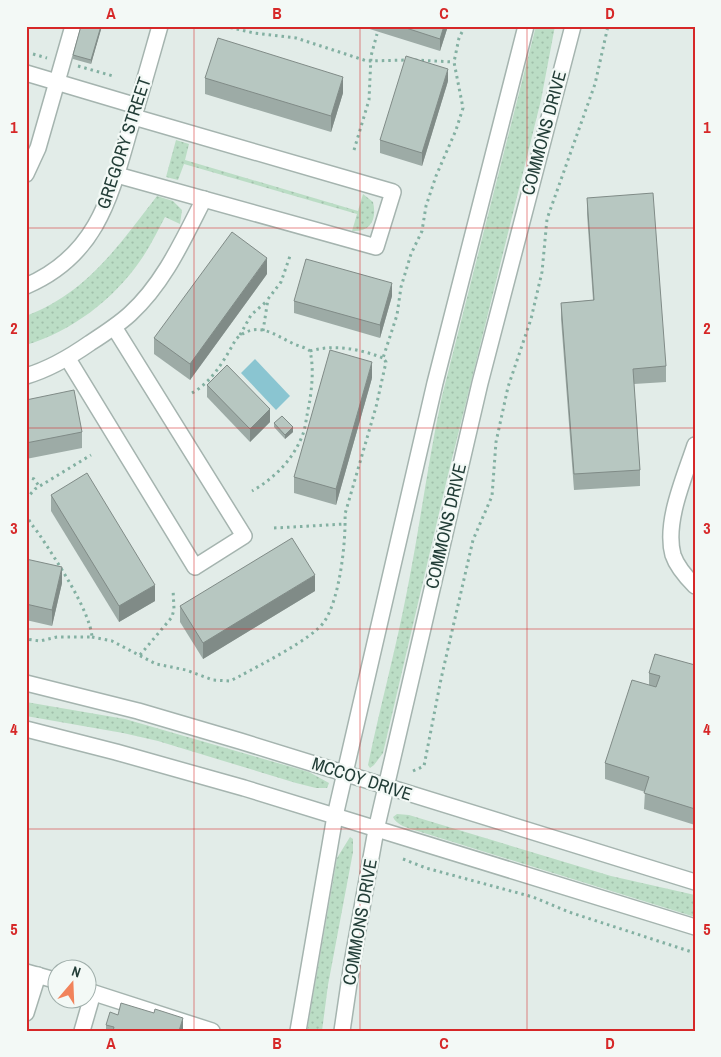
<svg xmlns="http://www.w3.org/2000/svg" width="721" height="1057" font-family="'Archivo Narrow',sans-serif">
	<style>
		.grass { fill: url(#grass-dots) }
		.water { fill: #8ac5d1 }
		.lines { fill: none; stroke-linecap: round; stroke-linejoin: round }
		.minor-casing { stroke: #a5b4af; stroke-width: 18 }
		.path { stroke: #83b0a2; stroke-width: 3; stroke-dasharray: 2.5 4; stroke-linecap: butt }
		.minor { stroke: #fff; stroke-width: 15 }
		.wall { fill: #9daba6 }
		.shaded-wall { fill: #808b87 }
		.building { fill: #b7c7c1; stroke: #808b87 }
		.grid { fill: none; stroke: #d62828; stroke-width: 1; stroke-opacity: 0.55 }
		.labels { text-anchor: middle; stroke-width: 4.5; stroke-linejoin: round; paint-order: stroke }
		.street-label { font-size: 18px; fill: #223d37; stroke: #f3f9f6 }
		.neatline { fill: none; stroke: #d62828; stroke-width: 2 }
		.grid-label { font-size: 16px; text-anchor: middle; font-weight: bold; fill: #d62828 }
	</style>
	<defs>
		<pattern id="grass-dots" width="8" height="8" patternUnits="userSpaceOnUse" patternTransform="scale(1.25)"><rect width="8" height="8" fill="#bbddc5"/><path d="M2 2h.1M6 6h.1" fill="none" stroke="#a0bfaa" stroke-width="1.8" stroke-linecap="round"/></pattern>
	</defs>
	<rect width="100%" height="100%" fill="#e2ece8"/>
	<g class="grass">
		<path d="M536,26H555L541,100L447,479L383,753L374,765L370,768L368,765C380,707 396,649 407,591C420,526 428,461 442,396Z"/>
		<path d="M176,140L189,144L185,160L358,211L363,194L373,202C377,219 371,232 352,231L357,214L184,164L178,180L166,177Z"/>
		<path d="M157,196L173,201L182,210L180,224L165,217C157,232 150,247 140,261C113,300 72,331 26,345V316C87,293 119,245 157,196Z"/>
		<path d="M26,702L125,719L309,772L329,783L327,788H316L296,783L158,741L123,733L26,716Z"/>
		<path d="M397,814L409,815L611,876L695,895V917L411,829C405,827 396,824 393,817Z"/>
		<path d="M350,837L353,839V852L328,985L322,1031H307L337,858Z"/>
	</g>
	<path class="water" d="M255,359L290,396L276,410L241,373Z"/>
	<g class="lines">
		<g class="minor-casing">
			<g id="minor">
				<path d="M26,73L137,106"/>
				<path d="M26,174L38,148L73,26"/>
				<path d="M117,175L376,247L393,192L134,117"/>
				<path d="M26,286C96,256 110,199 129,132C140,97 150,61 160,26"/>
				<path d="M68,359L195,567L244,536L114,327"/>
				<path d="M26,376C50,369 70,357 90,343C104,334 118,325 130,314C164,283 183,240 204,199"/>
				<path d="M695,445C685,476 664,522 673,555C677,567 686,577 695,586"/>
				<path d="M26,683L138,711L240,741L695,882"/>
				<path d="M26,729L116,752L244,788L695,927"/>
				<path d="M26,972L58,981"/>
				<path d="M88,991L212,1031"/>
				<path d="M26,1013L38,975"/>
				<path d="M82,1031L93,993"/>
				<path d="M298,1031L335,816L435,383L526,26"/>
				<path d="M342,1031L352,963L376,830L480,383L573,26"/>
			</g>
		</g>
		<g class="path">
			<path d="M224,26L254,33L296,38L367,61L407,60"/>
			<path d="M33,54L47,58"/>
			<path d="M415,60L454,62"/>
			<path d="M78,66L113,76"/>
			<path d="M354,150L369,100L371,56L377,34"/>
			<path d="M263,331L268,299L281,282L290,256"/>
			<path d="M240,335L251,315L267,301"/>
			<path d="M310,351C334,344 360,349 383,358"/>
			<path d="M192,393C212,382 225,359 236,339C257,320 273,334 292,343C298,346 305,347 310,351C314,368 312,388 309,405C307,414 306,423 304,431C295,458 275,478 252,491"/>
			<path d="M26,476L34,479L39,486"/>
			<path d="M26,499L35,489L91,455"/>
			<path d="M26,514C29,522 34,527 39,534C54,557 90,610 92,637H57L40,641L26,639"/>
			<path d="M274,528L345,524"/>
			<path d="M92,637L112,641L156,664L186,670L213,680L230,681L240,676C260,665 312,639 324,622C340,599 346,541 345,514L376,407L386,362L383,358L397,315L401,287L411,254L422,231L426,206L436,176L456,130L463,108L454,62L459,38L465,26"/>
			<path d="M140,655L172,617L174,609L173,589"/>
			<path d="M413,771L424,766L441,679L473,540L492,496L496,442L508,387L531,319L542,272L547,219L595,84L608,26"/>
			<path d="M403,859L426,868L533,897L569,912L695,953"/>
		</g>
		<use href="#minor" class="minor"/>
	</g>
	<g class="wall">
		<path d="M102,26L91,64L73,59V55Z"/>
		<path d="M360,26H448L440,51Z"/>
		<path d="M205,78L343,93L331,132L205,94Z"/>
		<path d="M448,81L422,166L380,153V140Z"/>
		<path d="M587,198L666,366V382L634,384L640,470V486L574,490L561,319V303L593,300L587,214Z"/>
		<path d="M267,274L190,380L154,354V338Z"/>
		<path d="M392,296L380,338L294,313V301Z"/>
		<path d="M372,378L336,505L294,493V477Z"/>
		<path d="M207,385L270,422L250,442L207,397Z"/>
		<path d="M26,400L82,432V448L26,459Z"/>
		<path d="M274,423L293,432L285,439L274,427Z"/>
		<path d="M51,495L155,601L119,622L51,511Z"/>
		<path d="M26,559L62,583L52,626L26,620Z"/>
		<path d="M315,591L203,659L180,622V606Z"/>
		<path d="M695,665V825L644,809L645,792L605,779V763L649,685V673Z"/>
		<path d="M106,1025L183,1031H106Z"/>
	</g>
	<g class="shaded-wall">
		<path d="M101,26H102L91,64V60Z"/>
		<path d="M444,26H448L440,51V39Z"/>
		<path d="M448,69V81L422,166V153Z"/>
		<path d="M343,77V93L331,132V116Z"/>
		<path d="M267,258V274L190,380V364Z"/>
		<path d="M392,283V296L380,338V325Z"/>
		<path d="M372,362V378L336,505V489Z"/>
		<path d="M270,409V422L250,442V429Z"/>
		<path d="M293,427V432L285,439V435Z"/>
		<path d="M62,567V583L52,626V610Z"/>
		<path d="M315,575V591L203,659V643Z"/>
		<path d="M155,585V601L119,622V606Z"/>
		<path d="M183,1018V1031H179Z"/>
	</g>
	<g class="building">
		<path d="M81,26H101L91,60L73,55Z"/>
		<path d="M400,26H444L440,39Z"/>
		<path d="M218,38L343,77L331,116L205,78Z"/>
		<path d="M406,56L448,69L422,153L380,140Z"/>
		<path d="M653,193L666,366L633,369L640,470L574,474L561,303L594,300L587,198Z"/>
		<path d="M232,232L267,258L190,364L154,338Z"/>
		<path d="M306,259L392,283L380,325L294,301Z"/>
		<path d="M330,350L372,362L336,489L294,477Z"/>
		<path d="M227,365L270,409L250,429L207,385Z"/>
		<path d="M74,390L82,432L26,443V400Z"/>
		<path d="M282,416L293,427L285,435L274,423Z"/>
		<path d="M87,473L155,585L119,606L51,495Z"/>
		<path d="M292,538L315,575L203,643L180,606Z"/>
		<path d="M26,559L62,567L52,610L26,604Z"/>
		<path d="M655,654L695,665V809L644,793L649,777L605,763L632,680L656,687L660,676L649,673Z"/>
		<path d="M121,1003L154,1013L155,1009L183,1018L179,1031H113L114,1027L106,1025L110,1012L118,1015Z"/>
	</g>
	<path class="grid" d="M194,26V1031M360,26V1031M527,26V1031M26,228H695M26,428H695M26,629H695M26,829H695"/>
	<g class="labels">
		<g class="street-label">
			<text transform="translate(544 133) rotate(-75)" y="6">COMMONS DRIVE</text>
			<text transform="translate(124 143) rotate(-72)" y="6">GREGORY STREET</text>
			<text transform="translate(446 526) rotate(-77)" y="6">COMMONS DRIVE</text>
			<text transform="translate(362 779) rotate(18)" y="6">MCCOY DRIVE</text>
			<text transform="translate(360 922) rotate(-80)" y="6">COMMONS DRIVE</text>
		</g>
	</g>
	<rect width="721" height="1057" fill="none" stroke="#f3f9f6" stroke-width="55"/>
	<g transform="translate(72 984) rotate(19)"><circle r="24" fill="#f3f9f6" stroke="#9faeaa"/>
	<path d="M0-4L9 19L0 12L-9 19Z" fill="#f1835b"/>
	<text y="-8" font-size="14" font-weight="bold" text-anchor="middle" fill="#223d37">N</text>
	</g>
	<rect x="28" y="28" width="666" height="1002" class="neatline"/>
	<g class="grid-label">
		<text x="111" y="19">A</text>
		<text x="277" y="19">B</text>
		<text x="444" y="19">C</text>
		<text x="610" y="19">D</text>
		<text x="14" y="133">1</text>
		<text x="707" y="133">1</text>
		<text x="14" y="334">2</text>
		<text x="707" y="334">2</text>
		<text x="14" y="534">3</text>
		<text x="707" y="534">3</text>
		<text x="14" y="735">4</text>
		<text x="707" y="735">4</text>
		<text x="14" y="935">5</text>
		<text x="707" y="935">5</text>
		<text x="111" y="1049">A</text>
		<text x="277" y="1049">B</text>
		<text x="444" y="1049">C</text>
		<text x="610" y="1049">D</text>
	</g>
</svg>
